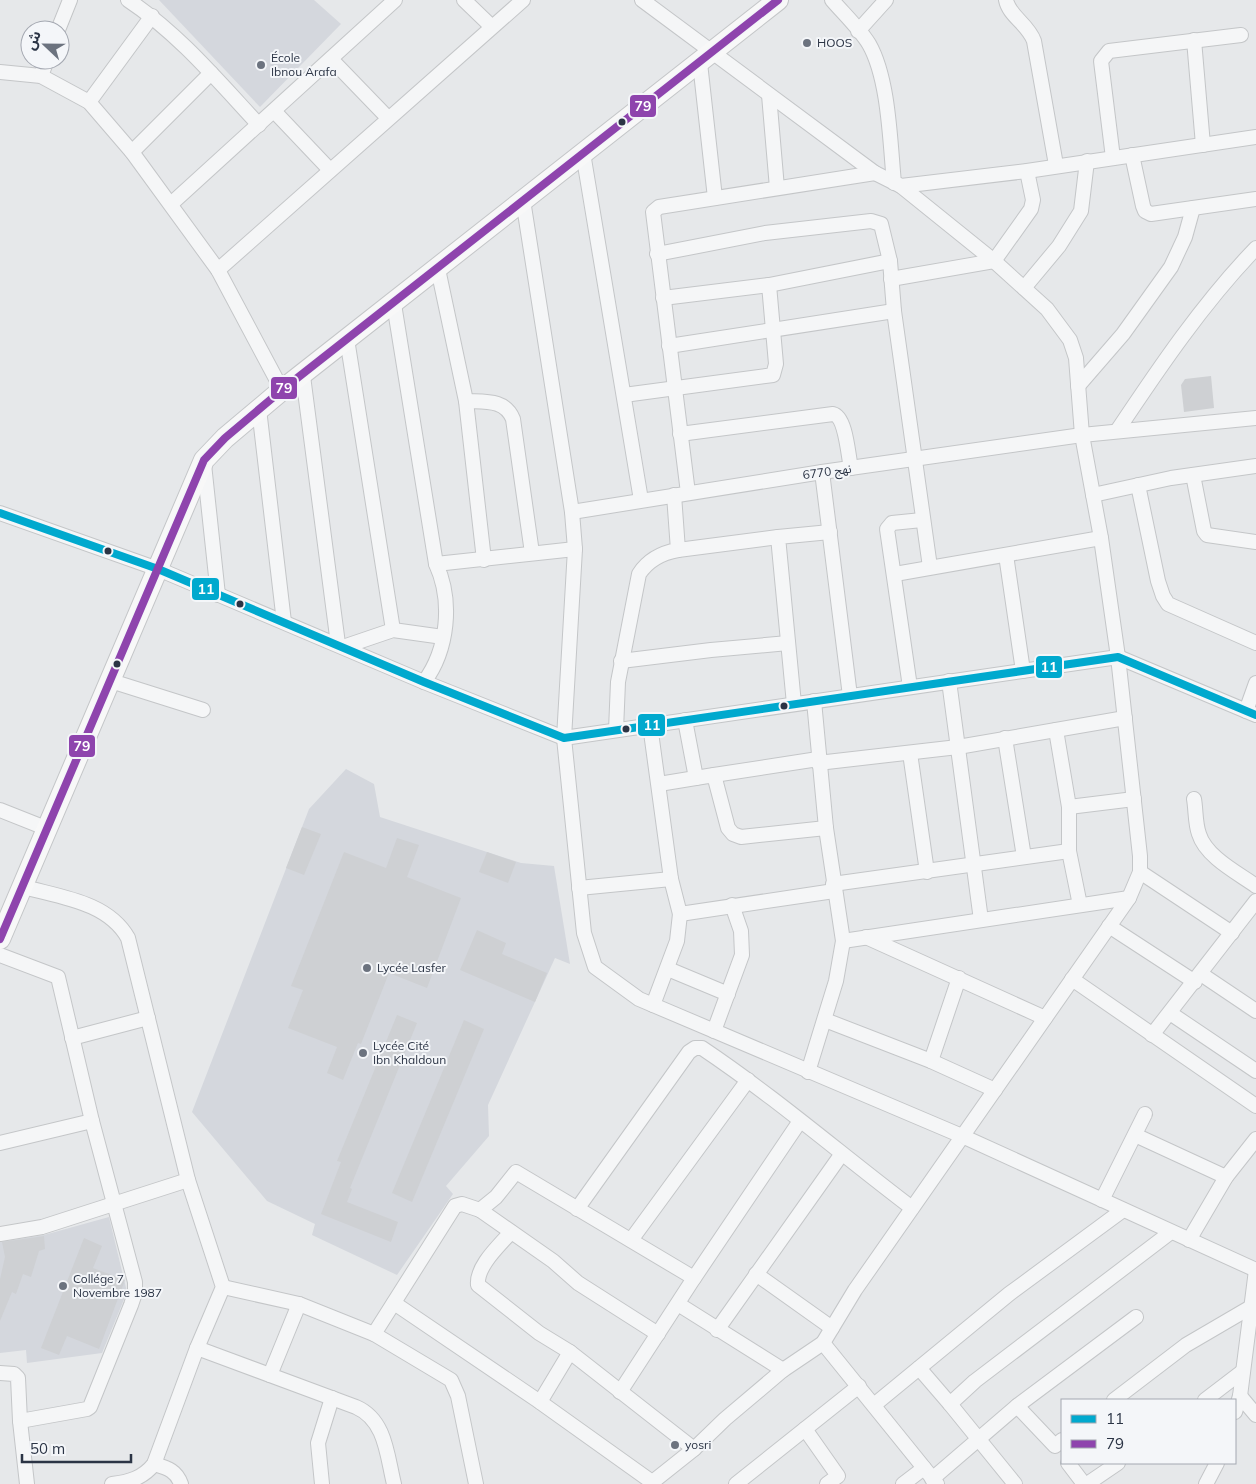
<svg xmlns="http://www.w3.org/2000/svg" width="1256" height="1484" font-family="Mulish,'Noto Sans Arabic',sans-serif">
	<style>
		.built { fill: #d4d7dd }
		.building { fill: #ced0d3 }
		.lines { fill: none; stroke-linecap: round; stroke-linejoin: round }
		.street-casing { stroke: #c4c6c8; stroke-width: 16 }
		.secondary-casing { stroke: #c4c6c8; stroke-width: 22 }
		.street { stroke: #f5f6f7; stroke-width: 14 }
		.secondary { stroke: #f8f8f8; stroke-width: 20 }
		.bus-1-casing { stroke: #f4f6f9; stroke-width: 11 }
		.bus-2-casing { stroke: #f4f6f9; stroke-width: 11 }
		.bus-1 { stroke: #00a9ce; stroke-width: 8 }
		.bus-2 { stroke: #8e44ad; stroke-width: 8 }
		.poi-dot { fill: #6c737f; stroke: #f4f6f9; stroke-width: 2 }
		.bus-dot { fill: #2b3445; stroke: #f4f6f9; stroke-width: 2 }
		.labels { text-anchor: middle; stroke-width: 4; stroke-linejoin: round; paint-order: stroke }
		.poi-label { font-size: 12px; fill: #2b3445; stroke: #f4f6f9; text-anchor: start }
		.street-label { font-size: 12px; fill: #2b3445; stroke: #f4f6f9 }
		.line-badge { stroke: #f4f6f9; stroke-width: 2 }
		.badge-label { font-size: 14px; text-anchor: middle; font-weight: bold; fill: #fff }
	</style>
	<rect width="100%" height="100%" fill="#e6e8ea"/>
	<g class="built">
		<path d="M159,0H314L341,24L260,107Z"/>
		<path d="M346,769L374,784L380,817L521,863L554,866L570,964L555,958L488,1105L489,1136L446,1186L453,1194L397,1275L312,1235L315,1224L267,1201L192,1112L309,809Z"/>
		<path d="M109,1217L127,1292L102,1353L27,1363L26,1350L0,1353V1242L44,1235Z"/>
	</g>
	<g class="building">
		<path d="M1211,376L1214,408L1184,412L1181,385L1185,379Z"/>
		<path d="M302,827L321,834L304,875L286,868Z"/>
		<path d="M397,838L419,845L407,877L461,898L427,988L389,973L361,1044L358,1043L343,1080L327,1073L337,1047L288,1028L303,990L291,986L344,852L386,868Z"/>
		<path d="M487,852L516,862L508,883L479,872Z"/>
		<path d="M477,930L506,943L502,954L547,973L535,1002L460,970Z"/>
		<path d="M397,1015L417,1023L350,1188L352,1189L347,1202L398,1222L391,1242L321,1214L341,1162L337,1161Z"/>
		<path d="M464,1020L484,1029L412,1202L392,1193Z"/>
		<path d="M44,1236L45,1249L39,1251L31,1277L23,1274L16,1294L12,1292L0,1321V1279L5,1257L2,1242Z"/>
		<path d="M84,1238L102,1246L93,1268L125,1280L99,1349L67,1336L59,1355L41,1348Z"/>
	</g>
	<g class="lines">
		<g class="street-casing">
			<g id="street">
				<path d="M128,0C178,33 218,81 259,125"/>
				<path d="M464,0L491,26"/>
				<path d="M642,0L875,173L901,186L1027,171L1256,137"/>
				<path d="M832,0C844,14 859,28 869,44C889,79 890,142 894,183"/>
				<path d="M1006,0C1009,16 1028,24 1034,41L1056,165"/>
				<path d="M58,30L70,0"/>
				<path d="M858,31L886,0"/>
				<path d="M1194,40L1203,145"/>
				<path d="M331,59L388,118"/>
				<path d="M700,63L715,198"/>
				<path d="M0,72L41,76L89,102L132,152L218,270L282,390"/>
				<path d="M41,76L47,60"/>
				<path d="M769,95L777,188"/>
				<path d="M89,102L152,16"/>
				<path d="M274,111L330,170"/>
				<path d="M132,152L211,73"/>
				<path d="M583,153L641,500"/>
				<path d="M1132,155L1143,206L1145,211L1151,214L1256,199"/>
				<path d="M1113,158L1101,61L1109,51L1241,35"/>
				<path d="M523,200L572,512L575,549L564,738L584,933L595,967L639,999L962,1136L1256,1270"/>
				<path d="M171,204L395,0"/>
				<path d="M657,254L765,233L871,221L881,224L890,261L894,311L930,567"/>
				<path d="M438,269L466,401L484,560"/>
				<path d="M218,270L523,0"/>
				<path d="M891,279L994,261L1031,209L1033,200L1027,171"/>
				<path d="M1024,288L1059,246L1081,211L1087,161"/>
				<path d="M663,298L769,285L890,261"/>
				<path d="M394,304L436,564C453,601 448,650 424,682"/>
				<path d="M347,339L393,630"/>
				<path d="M669,346L894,311"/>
				<path d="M303,376L338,644"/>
				<path d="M1078,386L1123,334L1171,267L1185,237L1193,208"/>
				<path d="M624,395L773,375L776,364L769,285"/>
				<path d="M466,401C485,402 505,399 513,419L532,553"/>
				<path d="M259,409L284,622"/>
				<path d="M1117,431C1159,368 1203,303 1256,248"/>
				<path d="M680,434L833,414C846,417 848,455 851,468"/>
				<path d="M204,464L218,595"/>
				<path d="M822,472L850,696"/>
				<path d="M1193,475L1204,531L1207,535L1256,542"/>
				<path d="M1138,485L1158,581L1163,596L1168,604L1256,643"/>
				<path d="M688,493L653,212L659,207L875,173"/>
				<path d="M1093,495L1171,478L1256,466"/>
				<path d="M572,512L822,472L1082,435L1256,418"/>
				<path d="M0,513L158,569L424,682L564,738L1118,657L1256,715"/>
				<path d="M678,550L778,537"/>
				<path d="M1006,555L1023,671"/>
				<path d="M436,564L575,549"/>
				<path d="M895,574L1101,538"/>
				<path d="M343,647L393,630L443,637"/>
				<path d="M621,661L711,650L788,643"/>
				<path d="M111,681L203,710"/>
				<path d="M949,681L981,920"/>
				<path d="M910,687L887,529L892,523L922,520"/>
				<path d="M794,704L778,537L830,532"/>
				<path d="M1246,711L1256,683"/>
				<path d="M685,720L696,778"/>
				<path d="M650,725L671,879L680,914L834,891"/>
				<path d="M616,730L618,682L639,574C648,560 661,553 678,550L674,495"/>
				<path d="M1056,730L1069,807V851L1080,905"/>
				<path d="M1005,738L1024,857"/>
				<path d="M910,753L927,872"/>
				<path d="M818,763L958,747L1125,718"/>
				<path d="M714,775L818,759"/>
				<path d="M659,784L714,775L728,828L733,834L741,837L826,828"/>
				<path d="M1194,799C1196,810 1195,823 1199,834C1206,857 1238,873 1256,886"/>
				<path d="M1069,807L1134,799"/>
				<path d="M0,810L48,829"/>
				<path d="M1140,872L1232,933"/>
				<path d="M833,884L1069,851"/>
				<path d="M24,887C60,897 108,902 128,938L188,1180L223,1287L197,1348L154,1464C143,1478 129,1482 112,1484"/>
				<path d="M579,888L671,879"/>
				<path d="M1109,926L1195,982"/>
				<path d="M866,937L1045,1018"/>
				<path d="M843,941L1129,898"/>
				<path d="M0,955L58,977L92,1121L135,1282V1293L131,1305L90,1407L87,1409L20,1421"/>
				<path d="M668,969L728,994"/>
				<path d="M1201,974L1256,1011"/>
				<path d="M1072,979L1256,1106"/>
				<path d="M653,1005L677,941L680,914"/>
				<path d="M1170,1013L1256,1071"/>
				<path d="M825,1020L931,1061L995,1090"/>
				<path d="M714,1031L742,955L741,931L732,905"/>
				<path d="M1152,1035L1256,901"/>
				<path d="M72,1038L148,1018"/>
				<path d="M931,1061L959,978"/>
				<path d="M808,1072L836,981L843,941L826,828L814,701"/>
				<path d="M1135,1135L1226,1177"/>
				<path d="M0,1143L92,1121"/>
				<path d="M1102,1200L1145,1114"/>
				<path d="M577,1209L689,1052L695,1048H702C775,1097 842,1155 912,1208"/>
				<path d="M480,1210L553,1261L578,1283L658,1334"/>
				<path d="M511,1232C500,1245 476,1266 478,1285L539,1333L570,1352L694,1449"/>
				<path d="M0,1234L42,1227L188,1180"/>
				<path d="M631,1240L748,1080"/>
				<path d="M1189,1240L1226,1177L1256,1139"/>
				<path d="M756,1274L832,1328"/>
				<path d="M223,1287L299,1304L374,1334L451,1380L458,1396L476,1484"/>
				<path d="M394,1303L540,1402L652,1482"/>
				<path d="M678,1304L783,1370"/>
				<path d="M717,1330L841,1155"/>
				<path d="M374,1334L455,1206L462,1204L480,1210L496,1197L516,1172L694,1278L800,1121"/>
				<path d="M823,1343L937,1484"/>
				<path d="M197,1348L356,1407C386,1420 387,1456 394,1484"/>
				<path d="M919,1368L950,1404L975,1381L1171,1232"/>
				<path d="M0,1373L14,1374L18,1378L20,1421L27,1484"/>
				<path d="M270,1375L299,1304"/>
				<path d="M620,1392L694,1278"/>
				<path d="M1240,1396L1256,1415"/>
				<path d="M1114,1400L1186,1345L1251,1307"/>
				<path d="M1205,1400L1243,1371"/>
				<path d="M540,1402L570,1352"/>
				<path d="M950,1404L1015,1484"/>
				<path d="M874,1405L1009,1294L1123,1210"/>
				<path d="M1017,1406L1055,1446L1062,1440"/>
				<path d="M1235,1412L1240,1396L1256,1270"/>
				<path d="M805,1429L838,1476L827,1484"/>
				<path d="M1068,1463L1084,1484"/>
				<path d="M154,1464C167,1468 176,1470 181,1484"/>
				<path d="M932,1479L1017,1406L1136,1317"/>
				<path d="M322,1484L318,1443L332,1398"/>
				<path d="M650,1484L694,1449L725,1419L783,1370L823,1343L855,1290L1129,898L1140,872V856L1118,657L1101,538L1082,435L1076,358L1070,340L1047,309L994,261L901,186"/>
				<path d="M736,1484L859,1386"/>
				<path d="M903,1484L924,1468"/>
				<path d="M1087,1484L1118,1463"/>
				<path d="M1206,1484L1217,1463"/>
			</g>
		</g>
		<g class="secondary-casing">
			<path id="secondary" d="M0,939L204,460L225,438L282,390L778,0"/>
		</g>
		<use href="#street" class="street"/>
		<use href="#secondary" class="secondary"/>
		<g class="bus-1-casing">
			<path id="bus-1" d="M0,513L158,569L424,682L564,738L1118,657L1256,715"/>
		</g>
		<g class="bus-2-casing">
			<path id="bus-2" d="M0,939L204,460L225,438L282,390L778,0"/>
		</g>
		<use href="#bus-1" class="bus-1"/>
		<use href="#bus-2" class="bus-2"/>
	</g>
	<g class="poi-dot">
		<circle cx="807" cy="43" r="5"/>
		<circle cx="261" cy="65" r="5"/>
		<circle cx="367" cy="968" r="5"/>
		<circle cx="363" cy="1053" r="5"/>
		<circle cx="63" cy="1286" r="5"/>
		<circle cx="675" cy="1445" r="5"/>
	</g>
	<g class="bus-dot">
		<circle cx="622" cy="122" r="4.5"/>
		<circle cx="108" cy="551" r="4.5"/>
		<circle cx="240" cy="604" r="4.5"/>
		<circle cx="117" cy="664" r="4.5"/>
		<circle cx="784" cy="706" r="4.5"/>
		<circle cx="626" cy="729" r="4.5"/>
	</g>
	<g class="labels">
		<g class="poi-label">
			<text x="817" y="47">HOOS</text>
			<text x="271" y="62">École<tspan x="271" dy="14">Ibnou Arafa</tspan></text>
			<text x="377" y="972">Lycée Lasfer</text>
			<text x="373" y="1050">Lycée Cité<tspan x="373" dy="14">Ibn Khaldoun</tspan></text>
			<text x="73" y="1283">Collége 7<tspan x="73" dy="14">Novembre 1987</tspan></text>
			<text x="685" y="1449">yosri</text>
		</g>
		<g class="street-label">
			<text transform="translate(827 472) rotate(-8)" y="4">نهج 6770</text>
		</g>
	</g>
	<g class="line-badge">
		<rect x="629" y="94" width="28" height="24" rx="5" fill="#8e44ad"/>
		<rect x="270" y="376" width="28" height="24" rx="5" fill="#8e44ad"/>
		<rect x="191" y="577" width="29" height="24" rx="5" fill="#00a9ce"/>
		<rect x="1035" y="655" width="28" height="24" rx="5" fill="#00a9ce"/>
		<rect x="637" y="713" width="29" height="24" rx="5" fill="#00a9ce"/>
		<rect x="68" y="734" width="28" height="24" rx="5" fill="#8e44ad"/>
	</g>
	<g class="badge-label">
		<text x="643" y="111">79</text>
		<text x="284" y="393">79</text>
		<text x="206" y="594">11</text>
		<text x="1049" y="672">11</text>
		<text x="652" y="730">11</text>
		<text x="82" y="751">79</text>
	</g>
	<rect x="1061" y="1399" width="175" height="65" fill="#f4f6f9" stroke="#a4a8b1"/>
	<rect x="1071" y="1415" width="25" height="8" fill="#00a9ce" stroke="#a4a8b1"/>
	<text x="1106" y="1424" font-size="15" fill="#2b3445">11</text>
	<rect x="1071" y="1440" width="25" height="8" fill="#8e44ad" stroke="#a4a8b1"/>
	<text x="1106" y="1449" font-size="15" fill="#2b3445">79</text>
	<g transform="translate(45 45) rotate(292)"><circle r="24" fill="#f4f6f9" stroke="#a4a8b1"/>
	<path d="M0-4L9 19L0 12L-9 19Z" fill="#6c737f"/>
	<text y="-8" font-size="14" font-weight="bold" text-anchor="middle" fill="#2b3445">ش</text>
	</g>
	<path d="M22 1454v8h109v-8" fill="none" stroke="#2b3445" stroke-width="2.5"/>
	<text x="30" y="1454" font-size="15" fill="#2b3445" stroke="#f4f6f9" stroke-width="4" paint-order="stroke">50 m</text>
</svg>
